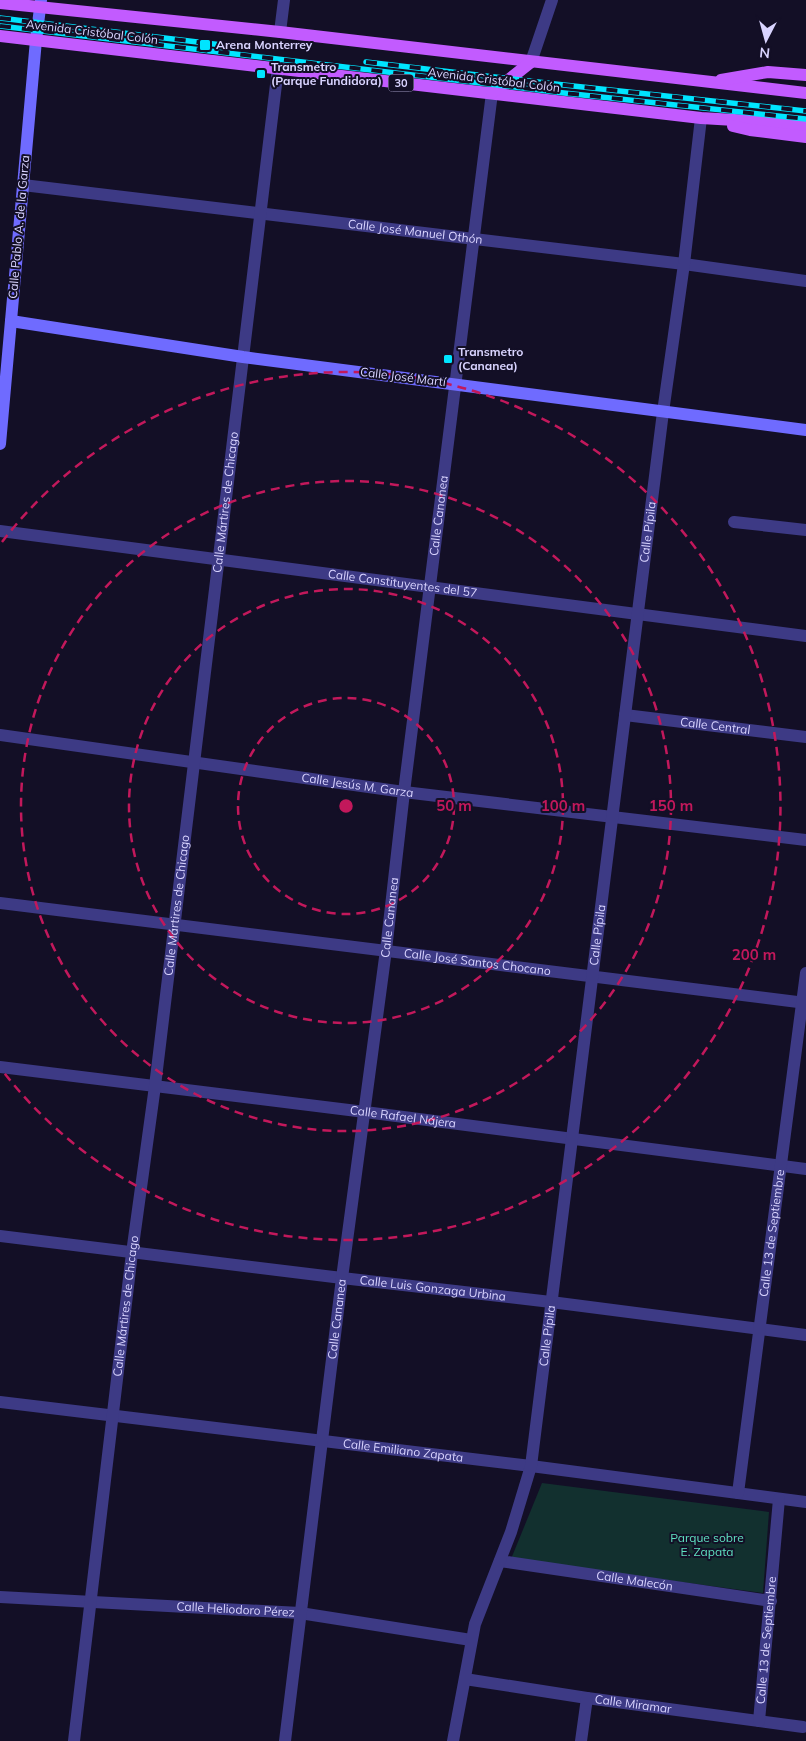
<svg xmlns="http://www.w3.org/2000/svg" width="806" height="1741" font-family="Mulish,sans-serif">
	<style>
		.green { fill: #12302f }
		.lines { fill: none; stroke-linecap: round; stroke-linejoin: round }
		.street { stroke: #3d3a85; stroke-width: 12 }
		.secondary { stroke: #6f6bff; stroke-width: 12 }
		.primary { stroke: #c25bff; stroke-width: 12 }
		.rail-casing { stroke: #00e5ff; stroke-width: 5.5 }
		.rail { stroke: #130f26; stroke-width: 4; stroke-dasharray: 11; stroke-linecap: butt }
		.ring { fill: none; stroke: #c2185b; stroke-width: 2.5; stroke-dasharray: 9 6 }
		.poi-dot { fill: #00e5ff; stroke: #130f26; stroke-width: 2 }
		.labels { text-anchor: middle; stroke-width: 4; stroke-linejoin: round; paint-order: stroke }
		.shield { fill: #130f26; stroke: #9e99be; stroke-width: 1 }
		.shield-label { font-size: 11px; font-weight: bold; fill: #d9d4ff }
		.street-label { font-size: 12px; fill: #d9d4ff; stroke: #130f26 }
		.poi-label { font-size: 12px; font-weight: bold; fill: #d9d4ff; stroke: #130f26; text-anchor: start }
		.park-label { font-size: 12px; fill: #5fe0c0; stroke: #130f26 }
		.centre { fill: #c2185b; stroke: #130f26; stroke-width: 2.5 }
		.ring-label { font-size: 15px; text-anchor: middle; font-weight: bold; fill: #c2185b; stroke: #130f26; stroke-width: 4; stroke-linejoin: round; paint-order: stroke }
	</style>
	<rect width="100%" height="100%" fill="#130f26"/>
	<path class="green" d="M542,1483L769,1512L763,1593L511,1559Z"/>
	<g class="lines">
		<g class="street">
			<path d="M280,32L284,0"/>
			<path d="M531,62L552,0"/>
			<path id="s1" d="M23,185L684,264L806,281"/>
			<path d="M734,522L806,530"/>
			<path id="s2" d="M0,531L806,636"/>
			<path id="s3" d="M625,715L806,737"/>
			<path id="s4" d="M0,735L404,792L806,840"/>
			<path id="s5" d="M0,903L806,1003"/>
			<path id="s6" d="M0,1067L365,1112L806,1169"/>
			<path id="s7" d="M0,1236L342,1278L551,1302L806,1335"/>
			<path id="s8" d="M0,1402L531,1466L806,1502"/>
			<path id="s9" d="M738,1493L806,973"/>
			<path id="s10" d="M500,1561L771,1601"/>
			<path id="s11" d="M0,1597L300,1613L471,1640"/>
			<path id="s12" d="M465,1679L587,1698L803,1727"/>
			<path id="s13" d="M759,1721L779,1499"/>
			<path id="s14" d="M74,1741L132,1253L155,1086L278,68"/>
			<path id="s15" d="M285,1741L342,1278L386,950L404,792L492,93"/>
			<path id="s16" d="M453,1741L475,1624L511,1532L531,1466L663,412L684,264L701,118"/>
			<path d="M581,1741L587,1698"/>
		</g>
		<g class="secondary">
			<path d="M11,321L243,357L806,430"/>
			<path d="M0,444L36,40L41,0"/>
		</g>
		<g class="primary">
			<path d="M0,3L280,32L806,93"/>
			<path d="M0,36L701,118L767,122L806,126"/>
			<path d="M721,80L768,72L806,75"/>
			<path d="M492,93L531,62"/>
			<path d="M733,126L750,130L806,137"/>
		</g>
		<g class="rail-casing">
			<g id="rail">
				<path d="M0,18L222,45"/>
				<path d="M0,26L564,93L806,119"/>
				<path d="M366,62L564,85L806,111"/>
			</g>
		</g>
		<use href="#rail" class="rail"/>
	</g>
	<g class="ring">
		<circle cx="346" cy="806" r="108"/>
		<circle cx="346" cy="806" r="217"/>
		<circle cx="346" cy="806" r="325"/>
		<path d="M2 542A434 434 0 1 1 2 1070"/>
	</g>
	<g class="poi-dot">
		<rect x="199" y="39" width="12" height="12" rx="2.5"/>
		<rect x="256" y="69" width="10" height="10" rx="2.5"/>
		<rect x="443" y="354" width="10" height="10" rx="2.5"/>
	</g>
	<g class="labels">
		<rect class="shield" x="388.5" y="74.5" width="25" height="17" rx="4"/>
		<g class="shield-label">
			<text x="401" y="87">30</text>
		</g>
		<g class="street-label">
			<text transform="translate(92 32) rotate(7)" y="4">Avenida Cristóbal Colón</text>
			<text transform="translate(494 80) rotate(7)" y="4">Avenida Cristóbal Colón</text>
			<text transform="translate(19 227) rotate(-85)" y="4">Calle Pablo A. de la Garza</text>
			<text dy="4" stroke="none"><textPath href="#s1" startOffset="395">Calle José Manuel Othón</textPath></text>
			<text transform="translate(403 377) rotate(7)" y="4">Calle José Martí</text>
			<text dy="4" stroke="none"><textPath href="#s14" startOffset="1248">Calle Mártires de Chicago</textPath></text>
			<text dy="4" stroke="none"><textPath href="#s15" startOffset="1235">Calle Cananea</textPath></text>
			<text dy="4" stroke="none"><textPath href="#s16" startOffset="1228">Calle Pípila</textPath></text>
			<text dy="4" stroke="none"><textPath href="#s2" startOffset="406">Calle Constituyentes del 57</textPath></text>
			<text dy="4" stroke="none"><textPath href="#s3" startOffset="91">Calle Central</textPath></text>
			<text dy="4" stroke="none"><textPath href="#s4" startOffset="361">Calle Jesús M. Garza</textPath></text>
			<text dy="4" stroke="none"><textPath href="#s14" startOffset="842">Calle Mártires de Chicago</textPath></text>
			<text dy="4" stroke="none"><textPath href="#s15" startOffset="830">Calle Cananea</textPath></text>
			<text dy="4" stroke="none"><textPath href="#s16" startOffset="822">Calle Pípila</textPath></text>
			<text dy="4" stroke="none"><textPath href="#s5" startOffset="481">Calle José Santos Chocano</textPath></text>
			<text dy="4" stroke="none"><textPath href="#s6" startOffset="406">Calle Rafael Nájera</textPath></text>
			<text dy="4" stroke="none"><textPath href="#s9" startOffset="262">Calle 13 de Septiembre</textPath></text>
			<text dy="4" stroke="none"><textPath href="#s7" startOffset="436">Calle Luis Gonzaga Urbina</textPath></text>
			<text dy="4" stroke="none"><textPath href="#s14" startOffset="438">Calle Mártires de Chicago</textPath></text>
			<text dy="4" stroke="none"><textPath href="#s15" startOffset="425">Calle Cananea</textPath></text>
			<text dy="4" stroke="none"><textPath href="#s16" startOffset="418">Calle Pípila</textPath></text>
			<text dy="4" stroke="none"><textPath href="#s8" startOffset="406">Calle Emiliano Zapata</textPath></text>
			<text dy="4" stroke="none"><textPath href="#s10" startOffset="136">Calle Malecón</textPath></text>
			<text dy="4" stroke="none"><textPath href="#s11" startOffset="236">Calle Heliodoro Pérez</textPath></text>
			<text dy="4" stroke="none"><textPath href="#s13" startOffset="81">Calle 13 de Septiembre</textPath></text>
			<text dy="4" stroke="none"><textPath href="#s12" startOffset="170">Calle Miramar</textPath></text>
		</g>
		<g class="poi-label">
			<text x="216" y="49">Arena Monterrey</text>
			<text x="271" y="71">Transmetro<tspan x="271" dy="14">(Parque Fundidora)</tspan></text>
			<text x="458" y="356">Transmetro<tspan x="458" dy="14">(Cananea)</tspan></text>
		</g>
		<g class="park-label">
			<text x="707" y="1542">Parque sobre<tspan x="707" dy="14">E. Zapata</tspan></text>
		</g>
	</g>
	<circle cx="346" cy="806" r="8" class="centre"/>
	<g class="ring-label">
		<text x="454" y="811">50 m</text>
		<text x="563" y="811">100 m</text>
		<text x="671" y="811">150 m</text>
		<text x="754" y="960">200 m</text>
	</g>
	<g transform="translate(766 40) rotate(186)" stroke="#130f26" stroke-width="4" paint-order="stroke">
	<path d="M0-4L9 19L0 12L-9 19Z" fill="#d9d4ff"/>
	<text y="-8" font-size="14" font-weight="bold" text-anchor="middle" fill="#d9d4ff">N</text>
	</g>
</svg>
